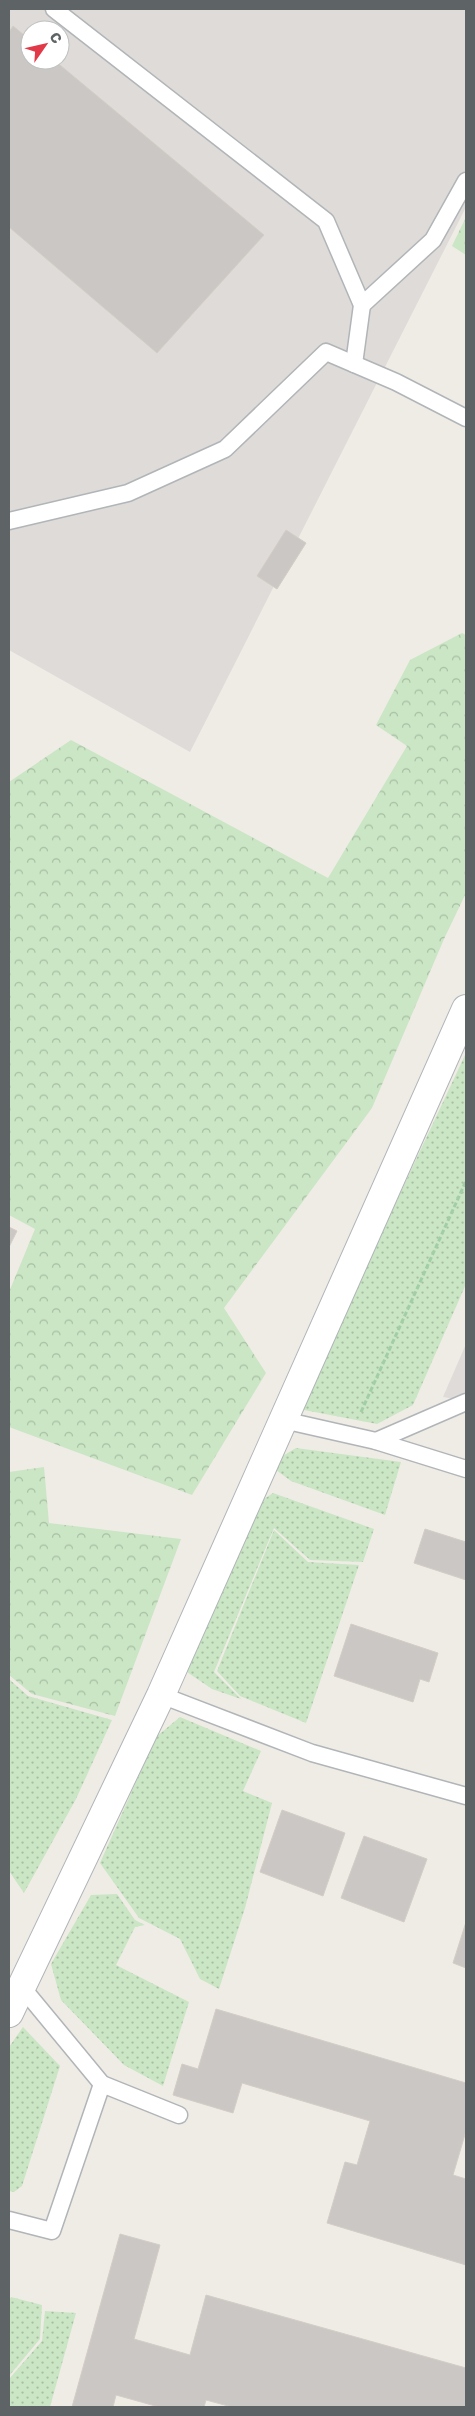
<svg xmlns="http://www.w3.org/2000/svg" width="475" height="2416" font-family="Rubik,sans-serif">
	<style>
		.industrial { fill: #dedbd8; fill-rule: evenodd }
		.grass { fill: url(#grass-dots) }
		.forest { fill: url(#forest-crowns) }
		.building { fill: #cbc7c4; stroke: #d4cdc5 }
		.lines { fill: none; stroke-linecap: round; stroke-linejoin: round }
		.service-casing { stroke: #b1b5b8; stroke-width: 19 }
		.minor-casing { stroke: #b1b5b8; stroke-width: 30 }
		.path { stroke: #a2cea6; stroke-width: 3; stroke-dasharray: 5 2.5; stroke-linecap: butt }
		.service { stroke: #fff; stroke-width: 16 }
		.minor { stroke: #fff; stroke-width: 28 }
	</style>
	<defs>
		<pattern id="grass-dots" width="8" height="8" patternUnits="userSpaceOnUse" patternTransform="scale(1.25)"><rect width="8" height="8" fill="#cae6c4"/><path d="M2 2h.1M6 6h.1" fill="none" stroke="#a7bea3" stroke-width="1.8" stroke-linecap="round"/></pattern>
		<pattern id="forest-crowns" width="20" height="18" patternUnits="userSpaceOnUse" patternTransform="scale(1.25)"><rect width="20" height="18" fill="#cae6c4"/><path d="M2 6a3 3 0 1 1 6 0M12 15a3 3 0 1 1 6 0" fill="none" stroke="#a7bea3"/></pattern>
	</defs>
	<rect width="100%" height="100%" fill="#efece6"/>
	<g class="industrial">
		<path d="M9,9H466V207L190,752L9,650ZM30,30H60V60H30Z"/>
		<path d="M466,1344V1401L443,1397Z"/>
	</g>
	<g class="grass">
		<path d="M466,1053V1284L413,1405L377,1424L299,1409Z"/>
		<path d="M296,1448L401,1462L385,1515L291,1481L276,1470V1460Z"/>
		<path d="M273,1493L374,1529L363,1562L310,1560L274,1528L214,1672L241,1699L212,1689L184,1670L258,1503Z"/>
		<path d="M274,1530L308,1562L359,1565L306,1723L240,1696L217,1671Z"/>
		<path d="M9,1679L28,1696L112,1720L76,1799L24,1893L9,1871Z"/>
		<path d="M180,1717L261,1751L243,1791L272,1803L245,1908L219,1989L200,1979L180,1939L139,1918L100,1863L156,1737Z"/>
		<path d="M117,1894L135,1920L145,1925L135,1927L116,1965L189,2002L163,2086L124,2065L61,2000L51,1964L91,1895Z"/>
		<path d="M23,2027L60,2066L22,2186L14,2192L9,2191V2047Z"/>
		<path d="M11,2297L42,2305L40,2339L9,2376V2300Z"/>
		<path d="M45,2311L76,2313L50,2407H9V2379L42,2341Z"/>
	</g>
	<g class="forest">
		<path d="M466,217V255L452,246Z"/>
		<path d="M462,633L466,635V893L444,939L372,1108L224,1308L266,1373L192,1495L9,1427V1292L35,1229L9,1215V782L71,740L328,878L407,746L376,725L410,660Z"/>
		<path d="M44,1467L49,1523L181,1539L115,1716L32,1694L9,1675V1472Z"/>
	</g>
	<g class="building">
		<path d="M13,26L30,40V60H54L264,235L157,353L9,227V32Z"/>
		<path d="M286,530L306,543L277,589L257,576Z"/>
		<path d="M9,1227L17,1231L9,1247Z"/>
		<path d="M425,1529L466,1542V1580L414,1563Z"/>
		<path d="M351,1624L438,1653L429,1682L420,1679L413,1702L334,1676Z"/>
		<path d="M282,1810L345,1833L323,1896L260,1872Z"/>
		<path d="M364,1836L427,1859L404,1922L341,1898Z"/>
		<path d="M466,1922V1968L453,1963Z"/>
		<path d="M216,2009L466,2083V2131L453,2175L466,2179V2265L327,2223L345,2162L357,2165L370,2121L242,2083L233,2113L173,2095L182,2064L198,2069Z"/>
		<path d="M120,2234L160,2245L134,2339L190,2355L206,2295L466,2368V2407H232L206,2400L204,2407H159L116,2395L113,2407H72Z"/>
	</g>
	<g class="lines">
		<g class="service-casing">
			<g id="service">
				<path d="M54,9L326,221L362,305L354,364"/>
				<path d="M362,305L433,240L466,181"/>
				<path d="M9,521L128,493L225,449L326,352L396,382L466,418"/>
				<path d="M283,1420L376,1441L466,1469"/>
				<path d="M376,1441L466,1402"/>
				<path d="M161,1695L312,1753L466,1796"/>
				<path d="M21,1986L102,2084L179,2115"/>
				<path d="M9,2220L52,2231L102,2084"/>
			</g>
		</g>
		<g class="minor-casing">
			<path id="minor" d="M9,2013L161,1695L466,1009"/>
		</g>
		<path class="path" d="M361,1412L466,1181"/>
		<use href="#service" class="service"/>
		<use href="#minor" class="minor"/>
	</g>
	<rect width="475" height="2416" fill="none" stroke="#5e6366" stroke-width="20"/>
	<g transform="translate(45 45) rotate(56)"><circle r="24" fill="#ffffff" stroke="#bfc1c2"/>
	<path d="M0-4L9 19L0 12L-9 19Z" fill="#e23948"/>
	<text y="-8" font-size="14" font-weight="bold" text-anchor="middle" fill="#5e6366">С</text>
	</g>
</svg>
